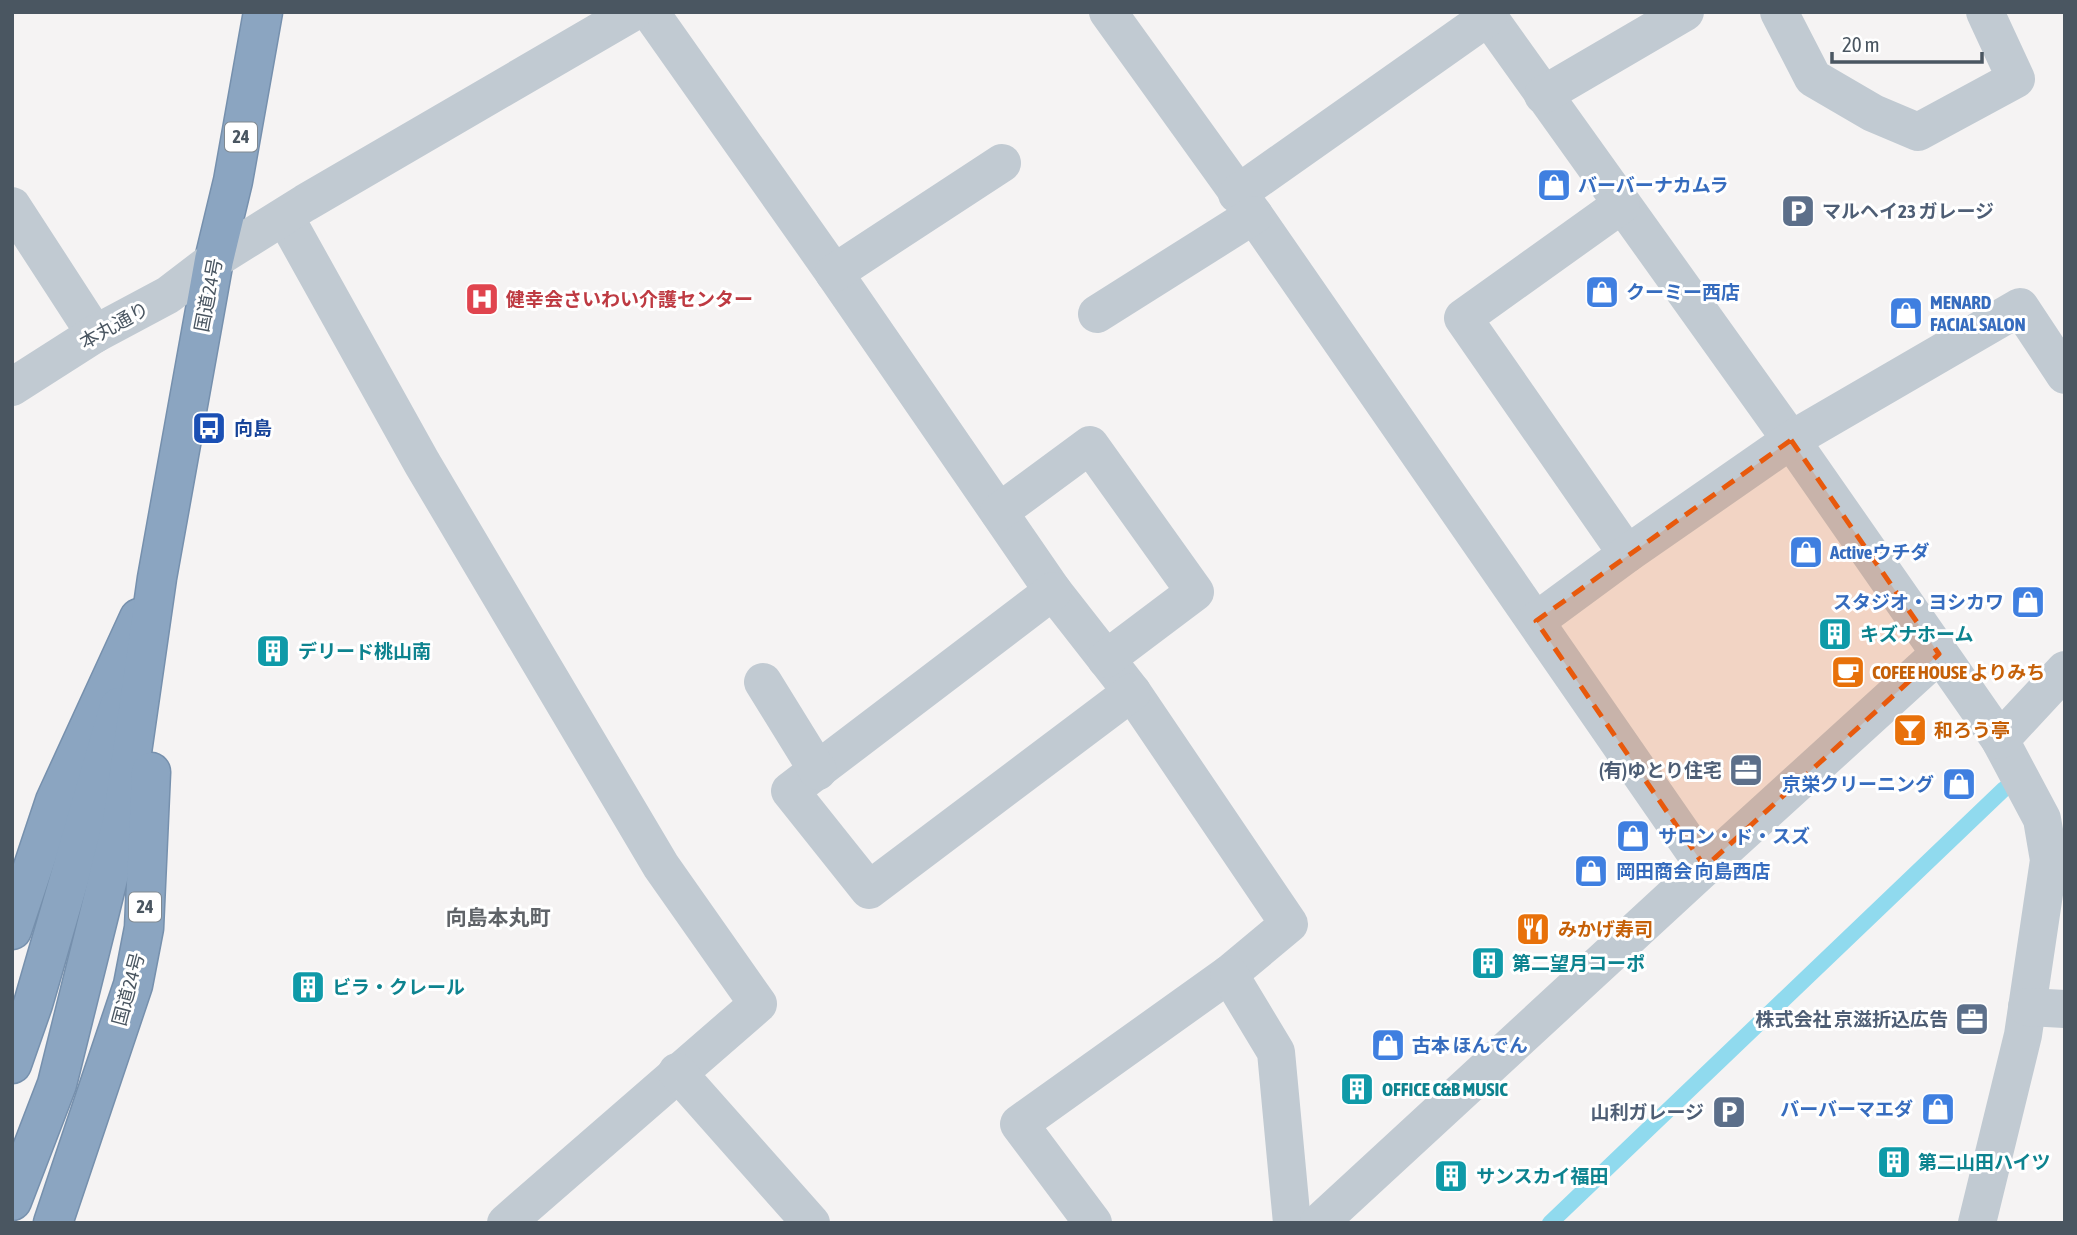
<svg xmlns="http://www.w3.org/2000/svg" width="2077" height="1235" font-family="'Asap Condensed','Noto Sans JP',sans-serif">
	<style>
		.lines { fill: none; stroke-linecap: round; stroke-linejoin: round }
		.stream { stroke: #90daee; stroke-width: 16 }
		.highway-casing { stroke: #7690ad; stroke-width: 41 }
		.minor { stroke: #c1cad2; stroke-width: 38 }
		.highway { stroke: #8ba5c1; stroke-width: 38 }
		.marked { fill: #e8590c; fill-opacity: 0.2; stroke: #e8590c; stroke-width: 5; stroke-dasharray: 14 9; stroke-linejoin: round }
		.labels { text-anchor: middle; stroke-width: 6; stroke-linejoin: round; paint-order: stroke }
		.shield { fill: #fff; stroke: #808990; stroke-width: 2 }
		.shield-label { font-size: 18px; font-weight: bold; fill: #4a5661 }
		.shop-label { font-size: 19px; font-weight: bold; fill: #366cbe; stroke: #fff; text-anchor: start }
		.service-label { font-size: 19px; font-weight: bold; fill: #4e5e75; stroke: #fff; text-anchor: end }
		.street-label { font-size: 19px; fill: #4a5661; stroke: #fff }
		.health-label { font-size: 19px; font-weight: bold; fill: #be3a42; stroke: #fff; text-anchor: start }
		.transit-label { font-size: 19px; font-weight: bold; fill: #164399; stroke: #fff; text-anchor: start }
		.culture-label { font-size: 19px; font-weight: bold; fill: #0d838f; stroke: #fff; text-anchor: start }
		.food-label { font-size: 19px; font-weight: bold; fill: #c56008; stroke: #fff; text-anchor: start }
		.neighbourhood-label { font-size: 21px; font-weight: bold; fill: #5f6368; stroke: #fff }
	</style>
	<rect width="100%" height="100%" fill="#f5f3f3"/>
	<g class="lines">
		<path class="stream" d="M1550,1223L2004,789"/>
		<g class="highway-casing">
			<g id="highway">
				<path d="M12,930L55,801L139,618"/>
				<path d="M12,1064L33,1004L119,707"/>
				<path d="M12,1201L57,1084L122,822L157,578L214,260L233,181L263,12"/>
				<path d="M53,1223L133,985L144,928L151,772"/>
			</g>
		</g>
		<g class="minor">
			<path d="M650,12L832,270L1053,591L1132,692L1289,924L1229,974L1019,1124L1093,1223"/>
			<path d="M1108,12L1254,215L1705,867"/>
			<path d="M1485,12L1791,440L2000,740L2042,819L2049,860L2023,1035L1977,1223"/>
			<path d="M1779,12L1813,78L1873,113L1918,132L2016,79L1985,12"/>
			<path d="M1543,95L1685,12"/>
			<path d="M1237,194L1488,17"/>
			<path d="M1621,205L1463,318L1627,554"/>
			<path d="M12,206L95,334"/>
			<path d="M285,217L422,463L661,866L758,1004L506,1223"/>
			<path d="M834,273L1002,163"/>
			<path d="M1097,314L1254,215"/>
			<path d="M12,387L95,334L168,295L214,260L305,203L633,12"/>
			<path d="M999,512L1090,445L1195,592L1106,659"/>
			<path d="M1053,591L790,791L869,890L1132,692"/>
			<path d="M1536,621L1627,554L1791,440L2020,307L2065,375"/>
			<path d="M763,682L818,771"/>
			<path d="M2000,740L2065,670"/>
			<path d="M1229,974L1276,1052L1292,1223"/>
			<path d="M2027,1007L2065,1009"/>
			<path d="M677,1072L811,1223"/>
			<path d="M1319,1223L1705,867L1939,654"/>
		</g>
		<use href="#highway" class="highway"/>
	</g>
	<path class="marked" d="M1791,440L1939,654L1705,867L1536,621Z"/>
	<defs>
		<g id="shop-square" transform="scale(1.75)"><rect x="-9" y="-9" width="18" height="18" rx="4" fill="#3f7fe0" stroke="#fff"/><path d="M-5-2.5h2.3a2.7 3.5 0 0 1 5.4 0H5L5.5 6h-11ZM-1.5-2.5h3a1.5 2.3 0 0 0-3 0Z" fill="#fff"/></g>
		<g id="parking-square" transform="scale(1.75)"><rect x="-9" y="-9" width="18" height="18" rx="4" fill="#5c6f8a" stroke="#fff"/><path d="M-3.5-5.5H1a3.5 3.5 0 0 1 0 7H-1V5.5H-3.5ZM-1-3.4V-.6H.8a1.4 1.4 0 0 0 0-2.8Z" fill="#fff"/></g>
		<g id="hospital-square" transform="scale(1.75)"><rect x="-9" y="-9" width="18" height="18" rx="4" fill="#e0444e" stroke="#fff"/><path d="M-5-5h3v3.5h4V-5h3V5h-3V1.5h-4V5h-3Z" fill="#fff"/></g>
		<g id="bus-square" transform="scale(1.75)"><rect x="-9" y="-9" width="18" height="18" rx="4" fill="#1a4fb4" stroke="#fff"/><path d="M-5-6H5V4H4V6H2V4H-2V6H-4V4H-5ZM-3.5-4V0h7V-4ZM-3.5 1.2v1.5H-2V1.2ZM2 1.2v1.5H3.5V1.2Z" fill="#fff"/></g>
		<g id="building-square" transform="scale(1.75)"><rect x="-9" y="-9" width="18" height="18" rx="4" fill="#0f9aa8" stroke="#fff"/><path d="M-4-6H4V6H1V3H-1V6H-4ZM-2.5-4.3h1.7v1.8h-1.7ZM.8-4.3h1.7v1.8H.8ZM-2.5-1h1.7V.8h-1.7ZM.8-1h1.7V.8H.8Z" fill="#fff"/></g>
		<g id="cafe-square" transform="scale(1.75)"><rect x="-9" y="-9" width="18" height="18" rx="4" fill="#e8710a" stroke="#fff"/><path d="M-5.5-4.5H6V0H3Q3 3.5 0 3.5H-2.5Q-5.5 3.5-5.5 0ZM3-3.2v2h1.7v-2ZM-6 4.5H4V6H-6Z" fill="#fff"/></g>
		<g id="bar-square" transform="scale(1.75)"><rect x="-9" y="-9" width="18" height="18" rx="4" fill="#e8710a" stroke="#fff"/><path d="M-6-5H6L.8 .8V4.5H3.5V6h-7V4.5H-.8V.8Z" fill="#fff"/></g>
		<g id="office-square" transform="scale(1.75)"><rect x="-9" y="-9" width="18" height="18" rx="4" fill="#5c6f8a" stroke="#fff"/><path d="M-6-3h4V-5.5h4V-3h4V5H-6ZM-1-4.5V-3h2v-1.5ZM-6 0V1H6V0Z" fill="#fff"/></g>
		<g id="restaurant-square" transform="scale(1.75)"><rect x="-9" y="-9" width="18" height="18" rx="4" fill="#e8710a" stroke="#fff"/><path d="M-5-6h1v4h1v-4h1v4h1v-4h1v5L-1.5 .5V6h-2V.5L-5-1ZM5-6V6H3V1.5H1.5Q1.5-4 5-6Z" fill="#fff"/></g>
	</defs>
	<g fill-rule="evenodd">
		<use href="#shop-square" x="1554" y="185"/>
		<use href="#parking-square" x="1798" y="211"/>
		<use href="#shop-square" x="1602" y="292"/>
		<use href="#hospital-square" x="482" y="299"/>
		<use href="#shop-square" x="1906" y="313"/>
		<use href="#bus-square" x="209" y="428"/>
		<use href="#shop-square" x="1806" y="552"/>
		<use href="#shop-square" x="2028" y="602"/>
		<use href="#building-square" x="1835" y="634"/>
		<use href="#building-square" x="273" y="651"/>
		<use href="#cafe-square" x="1848" y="672"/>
		<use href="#bar-square" x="1910" y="730"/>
		<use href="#office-square" x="1746" y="770"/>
		<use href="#shop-square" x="1959" y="784"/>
		<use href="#shop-square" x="1633" y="836"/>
		<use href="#shop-square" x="1591" y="871"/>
		<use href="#restaurant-square" x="1533" y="929"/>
		<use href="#building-square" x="1488" y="963"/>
		<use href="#building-square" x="308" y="987"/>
		<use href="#office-square" x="1972" y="1019"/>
		<use href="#shop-square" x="1388" y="1045"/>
		<use href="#building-square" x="1357" y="1089"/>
		<use href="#shop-square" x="1938" y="1109"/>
		<use href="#parking-square" x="1729" y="1112"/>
		<use href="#building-square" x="1894" y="1162"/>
		<use href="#building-square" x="1451" y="1176"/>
	</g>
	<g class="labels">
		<g class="shield">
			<rect x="225" y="122.5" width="32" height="29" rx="5"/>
			<rect x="129" y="892.5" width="32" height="29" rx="5"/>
		</g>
		<g class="shield-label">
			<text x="241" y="143">24</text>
			<text x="145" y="913">24</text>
		</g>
		<g class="shop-label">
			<text x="1578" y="192">バーバーナカムラ</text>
			<text x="1626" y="299">クーミー西店</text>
			<text x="1930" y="309">MENARD<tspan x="1930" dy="22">FACIAL SALON</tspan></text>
			<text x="1830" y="559">Activeウチダ</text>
			<text x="2004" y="609" text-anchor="end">スタジオ・ヨシカワ</text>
			<text x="1934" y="791" text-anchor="end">京栄クリーニング</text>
			<text x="1658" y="843">サロン・ド・スズ</text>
			<text x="1616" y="878">岡田商会 向島西店</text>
			<text x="1412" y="1052">古本 ほんでん</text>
			<text x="1913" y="1116" text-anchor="end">バーバーマエダ</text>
		</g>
		<g class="service-label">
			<text x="1822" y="218" text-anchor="start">マルヘイ23 ガレージ</text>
			<text x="1722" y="777">(有)ゆとり住宅</text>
			<text x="1948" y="1026">株式会社 京滋折込広告</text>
			<text x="1704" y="1119">山利ガレージ</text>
		</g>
		<g class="street-label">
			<text transform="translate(208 295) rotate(-79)" y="7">国道24号</text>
			<text transform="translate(114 325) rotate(-29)" y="7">本丸通り</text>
			<text transform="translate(128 989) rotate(-75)" y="7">国道24号</text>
		</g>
		<g class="health-label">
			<text x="506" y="306">健幸会さいわい介護センター</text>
		</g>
		<g class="transit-label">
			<text x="234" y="435">向島</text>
		</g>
		<g class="culture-label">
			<text x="1860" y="641">キズナホーム</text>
			<text x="298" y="658">デリード桃山南</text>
			<text x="1512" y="970">第二望月コーポ</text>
			<text x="332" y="994">ビラ・クレール</text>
			<text x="1382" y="1096">OFFICE C&amp;B MUSIC</text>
			<text x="1918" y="1169">第二山田ハイツ</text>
			<text x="1476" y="1183">サンスカイ福田</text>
		</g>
		<g class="food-label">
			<text x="1872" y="679">COFEE HOUSE よりみち</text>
			<text x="1934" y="737">和ろう亭</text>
			<text x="1558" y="936">みかげ寿司</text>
		</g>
		<g class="neighbourhood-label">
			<text x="498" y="925">向島本丸町</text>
		</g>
	</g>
	<rect width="2077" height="1235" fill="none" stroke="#4a5661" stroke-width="28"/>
	<path d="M1832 52v10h150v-10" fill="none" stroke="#4a5661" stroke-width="3.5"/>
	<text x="1842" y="52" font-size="21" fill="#4a5661" stroke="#ffffff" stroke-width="5" paint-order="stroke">20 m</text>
</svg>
